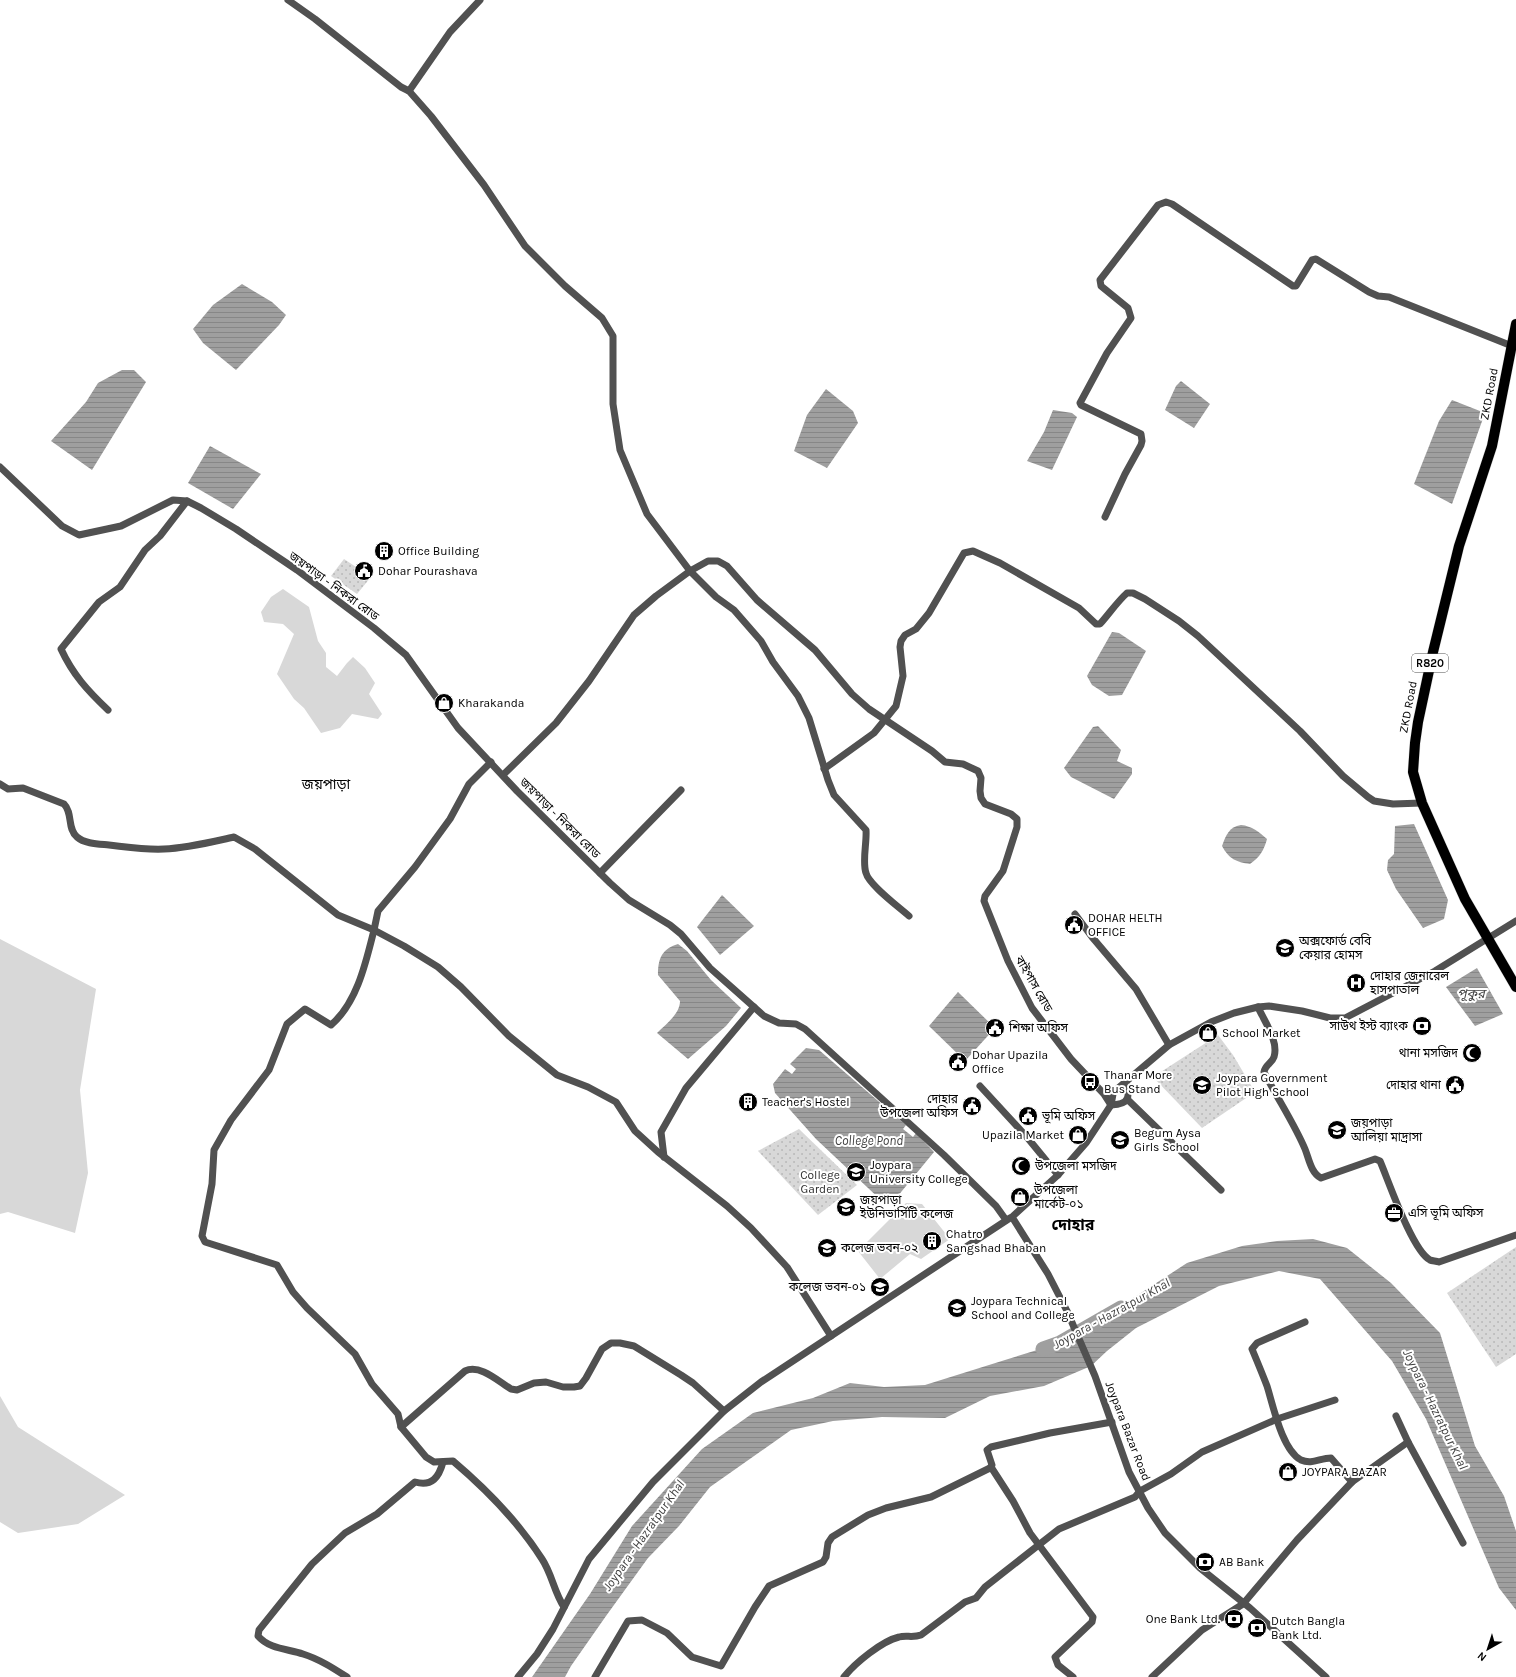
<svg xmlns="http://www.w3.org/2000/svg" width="1516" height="1677" font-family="Karla,'Noto Sans Bengali',sans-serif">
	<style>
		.grass { fill: #d8d8d8 }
		.park { fill: url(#park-dots) }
		.water { fill: url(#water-rules) }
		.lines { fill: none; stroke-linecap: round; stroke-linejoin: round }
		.river { stroke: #9f9f9f; stroke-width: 15 }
		.primary-casing { stroke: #dbdbdb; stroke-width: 11 }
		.street { stroke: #515151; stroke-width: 7 }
		.primary { stroke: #000; stroke-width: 10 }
		.labels { text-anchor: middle; stroke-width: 4; stroke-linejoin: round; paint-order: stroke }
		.shield { fill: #fff; stroke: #4c4c4c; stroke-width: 1 }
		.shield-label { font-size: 11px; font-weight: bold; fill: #000 }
		.street-label { font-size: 12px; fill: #000; stroke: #fff }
		.poi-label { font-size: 12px; fill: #000; stroke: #fff; text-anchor: start }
		.park-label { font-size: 12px; fill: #2f2f2f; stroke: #fff }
		.water-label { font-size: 13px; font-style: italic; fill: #404040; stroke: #fff }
		.quarter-label { font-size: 14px; fill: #000; stroke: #fff }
		.district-label { font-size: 16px; font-weight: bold; fill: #000; stroke: #fff }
	</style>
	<defs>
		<pattern id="park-dots" width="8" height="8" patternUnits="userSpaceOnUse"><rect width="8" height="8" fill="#d8d8d8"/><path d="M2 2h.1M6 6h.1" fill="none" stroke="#b8b8b8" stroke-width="1.8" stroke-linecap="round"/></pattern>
		<pattern id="water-rules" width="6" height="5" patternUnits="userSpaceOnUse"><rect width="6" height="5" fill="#9f9f9f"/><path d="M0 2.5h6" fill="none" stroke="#878787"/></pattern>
	</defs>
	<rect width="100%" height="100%" fill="#fff"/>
	<g class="grass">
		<path d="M283,589L309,607L318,641L326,653V667L337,676L347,663L353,657L365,668L375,683L369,694L382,714L378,719L352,714L340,728L321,733L304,708L294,699L277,674L294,634L283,624L264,622L261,612L271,597Z"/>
		<path d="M0,939L96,989L80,1090L88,1173L75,1233L8,1212L0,1214Z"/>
		<path d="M906,1203L922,1204L950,1239L921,1259L910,1254L880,1279L858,1251Z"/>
		<path d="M0,1396L18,1427L125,1495L78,1524L18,1533L0,1522Z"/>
	</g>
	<g class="park">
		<path d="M344,559L371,577L357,594L331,576Z"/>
		<path d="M1218,1035L1233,1055L1255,1092L1202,1128L1153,1077Z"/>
		<path d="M799,1129L857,1185L818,1215L758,1151Z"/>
		<path d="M1516,1247V1354L1496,1367L1447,1293Z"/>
	</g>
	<g class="water">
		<path d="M242,284L272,302L286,315L279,325L236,370L203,343L193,329L213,305Z"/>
		<path d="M122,370H134L146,382L92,470L51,441L86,402L98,383Z"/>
		<path d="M1181,381L1210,404L1194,428L1165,410L1176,386Z"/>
		<path d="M826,389L853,411L858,423L827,468L794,451L807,415Z"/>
		<path d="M1452,400L1485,413L1452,504L1414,484L1439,421Z"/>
		<path d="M1053,410L1072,413L1077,417L1052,470L1027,461L1044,432Z"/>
		<path d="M210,446L261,474L233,509L188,483Z"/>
		<path d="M1112,632L1119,633L1146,651L1122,695L1109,696L1092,685L1087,676Z"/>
		<path d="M1098,726L1121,750L1117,761L1132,768V774L1114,799L1071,777L1064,768L1093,727Z"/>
		<path d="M1414,824L1448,900L1444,919L1423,928L1396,889L1387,870L1388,860L1394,854L1395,826Z"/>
		<path d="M1241,825C1252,826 1259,832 1267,839C1264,850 1260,857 1250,864C1236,862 1229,859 1222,846C1226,835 1229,827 1241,825Z"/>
		<path d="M722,895L754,926L720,955L697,927Z"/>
		<path d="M678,944L687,951L711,980L741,1008L726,1026L688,1059L657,1033C666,1024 680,1014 680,1001L658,975C658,958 662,949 678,944Z"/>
		<path d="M1477,968L1503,1014L1475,1026L1446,987Z"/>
		<path d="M958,992L995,1028L965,1061L929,1026Z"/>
		<path d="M806,1048L819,1050L906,1125L903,1129L913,1137L916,1133L934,1152L897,1197L885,1204L816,1139L775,1093L773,1084L785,1069L792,1074L796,1069L790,1064Z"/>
		<path d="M1313,1239L1347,1248L1391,1283L1440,1333L1475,1446L1504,1496L1516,1531V1610L1499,1588L1426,1419L1392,1361L1320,1279L1279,1271L1219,1286L1136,1328L1107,1351L1091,1366L1044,1386L990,1396L945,1418L882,1417L833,1421L791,1430L710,1487L679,1526L648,1558L606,1616L571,1666L565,1677H532L590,1594L632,1526L702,1449L753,1413L813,1398L850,1383L884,1387L925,1385L1005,1360L1060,1343L1104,1317L1187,1263L1242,1246L1277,1241Z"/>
	</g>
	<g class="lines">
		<path class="river" d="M1043,1349L1060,1343L1121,1308"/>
		<g class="primary-casing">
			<path id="primary" d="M1516,324L1492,446L1459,546L1433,652L1418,722L1415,743L1413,772L1422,803L1465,899L1516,987"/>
		</g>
		<g class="street">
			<path d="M288,0L315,19L401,87L409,91L431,116L484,185L525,246L565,286L602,318L613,336V404L620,450L647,514L690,571L716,597L734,610L761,641L773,662L798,696L809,718L828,780L834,795L866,830C867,842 862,862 866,873C869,885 899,907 909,916"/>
			<path d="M409,91L450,32L480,0"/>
			<path d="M0,467L62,526L79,535L121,526L173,500L187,501L201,508L236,529L297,570L374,628L406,655L458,728L517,791L610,883L629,900L670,925L681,934L710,968L764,1016L779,1023L796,1024L805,1029L944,1155L996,1206L1006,1220"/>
			<path d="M1105,517L1125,474L1141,445L1142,441L1141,434L1081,405L1080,403L1107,353L1131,318L1128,308L1101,286L1100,280L1158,205L1166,202L1172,204L1293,286H1296L1312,260L1316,259L1369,292L1378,296L1389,297L1512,346"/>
			<path d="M108,710C88,691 73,675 61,649L99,602L120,587L145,550L160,536L187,501"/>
			<path d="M491,762L469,784L450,819L415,867L378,911L374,930L404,946L438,967L461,987L509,1036L557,1075L588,1087L616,1102L635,1131L658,1152L727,1206L751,1228L787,1267L831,1336"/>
			<path d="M824,769L874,733L896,706L903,676L900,647L901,641L905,635L916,629L929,613L964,553L973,551L1000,563L1079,608L1096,624H1100C1109,614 1117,602 1127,593H1133L1145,599L1179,621L1198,636L1300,731L1343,776L1368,797L1374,801L1393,804L1422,803"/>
			<path d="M503,775L556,723L589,681L634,615L656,596L690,571L708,561H718L727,566L757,600L815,650L852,694L869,709L932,751L945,762L963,764L978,771L981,778L980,791L981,798L985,804L1011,814L1017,819V827L1003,871L985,896L984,901L1008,961L1032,1008L1071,1059L1104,1094L1111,1105C1130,1104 1130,1098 1126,1082"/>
			<path d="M0,784L8,789L23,788L64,804C73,813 67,829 77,837C85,844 99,844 109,845C127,847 146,850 164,849C188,848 211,842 234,837L255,849L338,915L374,930C366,962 357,1003 331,1025L305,1009L287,1024L269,1070L231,1120L214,1150L212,1184L202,1236L205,1242L277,1265L293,1292L307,1308L355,1354L372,1384L398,1414L401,1427L426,1457L434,1462L453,1461C486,1489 519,1523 542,1559C552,1574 554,1592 564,1607"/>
			<path d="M600,873L681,790"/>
			<path d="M1075,914L1092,937L1136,989L1169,1045"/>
			<path d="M1258,1007C1264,1021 1279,1041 1274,1057C1272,1063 1265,1065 1264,1072C1277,1098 1294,1123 1305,1149C1309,1159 1311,1173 1321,1178L1375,1159L1380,1161C1389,1182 1412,1250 1430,1260C1432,1261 1436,1261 1439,1262L1516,1235"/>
			<path d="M980,1086L1026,1136L1058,1175"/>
			<path d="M1127,1099L1221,1190"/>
			<path d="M664,1157L661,1132L686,1088L754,1007"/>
			<path d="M1305,1322L1257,1343L1252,1349C1257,1361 1262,1373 1267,1386C1273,1405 1282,1450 1301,1460C1312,1465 1320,1458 1331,1458L1352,1482"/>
			<path d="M1396,1416L1408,1442L1463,1543"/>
			<path d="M401,1427L465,1371C480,1364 498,1381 511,1389L517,1390L534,1383L546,1382L563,1387H574L580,1386L586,1378L602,1349L611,1343H620L634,1346L681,1375L693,1383L724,1411"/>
			<path d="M991,1467L1013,1501L1030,1533L1093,1617L1092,1622L1055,1657L1058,1665L1073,1677"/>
			<path d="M347,1677C333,1668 319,1659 303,1654C288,1649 269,1649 258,1636L259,1630L312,1564L345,1533L377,1514L415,1482C432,1487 439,1477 443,1462"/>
			<path d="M518,1677L537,1654L553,1629L589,1559L653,1482L724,1411L761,1382L1010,1218"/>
			<path d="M595,1677L628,1621L642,1620L667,1633L692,1657L721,1666L755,1607L769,1586L823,1562L826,1557L828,1543L832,1537L868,1515L886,1508L931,1497L990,1468L992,1465L987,1450L991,1447L1050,1433L1112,1422"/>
			<path d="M844,1677C855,1663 882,1641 899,1637C906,1635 913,1638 921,1635L965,1602L976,1598L985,1587L1059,1529L1135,1497L1140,1491L1171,1474L1202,1452L1277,1419L1335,1400"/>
			<path d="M1152,1677L1202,1630L1243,1604L1297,1540L1352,1482L1408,1442"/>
			<path d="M1326,1677L1250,1608L1200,1568L1165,1533L1148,1508L1129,1472L1095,1376L1067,1311L1048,1274L1012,1217L1058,1175L1086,1143L1111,1105L1113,1094L1116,1090L1169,1045L1211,1022L1234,1013L1258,1007L1269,1006L1302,1011L1330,1018H1345L1435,971L1516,921"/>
		</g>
		<use href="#primary" class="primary"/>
	</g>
	<defs>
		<g id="building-disc" transform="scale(1)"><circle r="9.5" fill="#000" stroke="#fff"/><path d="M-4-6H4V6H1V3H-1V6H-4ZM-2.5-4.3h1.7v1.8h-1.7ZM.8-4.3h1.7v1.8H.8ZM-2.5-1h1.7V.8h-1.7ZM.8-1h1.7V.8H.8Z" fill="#fff"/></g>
		<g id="civic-disc" transform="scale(1)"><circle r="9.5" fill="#000" stroke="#fff"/><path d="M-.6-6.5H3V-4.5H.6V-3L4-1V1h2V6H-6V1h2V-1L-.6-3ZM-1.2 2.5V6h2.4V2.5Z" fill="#fff"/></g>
		<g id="shop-disc" transform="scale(1)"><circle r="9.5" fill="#000" stroke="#fff"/><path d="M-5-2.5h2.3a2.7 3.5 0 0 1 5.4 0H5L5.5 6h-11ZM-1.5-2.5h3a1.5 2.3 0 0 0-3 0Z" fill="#fff"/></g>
		<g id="school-disc" transform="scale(1)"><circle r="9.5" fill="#000" stroke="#fff"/><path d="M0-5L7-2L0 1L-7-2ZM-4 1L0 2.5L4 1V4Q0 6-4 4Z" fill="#fff"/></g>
		<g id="hospital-disc" transform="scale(1)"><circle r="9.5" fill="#000" stroke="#fff"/><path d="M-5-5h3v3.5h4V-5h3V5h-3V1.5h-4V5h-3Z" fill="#fff"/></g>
		<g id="bank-disc" transform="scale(1)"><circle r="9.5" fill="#000" stroke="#fff"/><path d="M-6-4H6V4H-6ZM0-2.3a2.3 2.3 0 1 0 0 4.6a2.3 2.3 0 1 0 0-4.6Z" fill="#fff"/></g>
		<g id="mosque-disc" transform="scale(1)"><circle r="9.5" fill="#000" stroke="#fff"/><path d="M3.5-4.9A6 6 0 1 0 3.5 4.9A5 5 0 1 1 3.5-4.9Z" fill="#fff"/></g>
		<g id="bus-disc" transform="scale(1)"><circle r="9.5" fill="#000" stroke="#fff"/><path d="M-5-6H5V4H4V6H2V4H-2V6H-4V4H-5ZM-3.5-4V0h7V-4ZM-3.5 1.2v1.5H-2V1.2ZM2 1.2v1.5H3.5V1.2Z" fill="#fff"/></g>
		<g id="university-disc" transform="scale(1)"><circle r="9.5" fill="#000" stroke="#fff"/><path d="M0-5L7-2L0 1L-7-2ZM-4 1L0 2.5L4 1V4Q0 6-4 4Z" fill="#fff"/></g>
		<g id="office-disc" transform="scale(1)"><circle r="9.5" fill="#000" stroke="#fff"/><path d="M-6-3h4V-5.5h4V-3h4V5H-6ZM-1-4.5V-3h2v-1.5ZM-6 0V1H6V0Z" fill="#fff"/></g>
	</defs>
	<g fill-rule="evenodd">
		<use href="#building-disc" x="384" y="551"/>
		<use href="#civic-disc" x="364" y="571"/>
		<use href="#shop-disc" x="444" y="703"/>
		<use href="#civic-disc" x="1074" y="925"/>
		<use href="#school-disc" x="1285" y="948"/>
		<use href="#hospital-disc" x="1356" y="983"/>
		<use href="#bank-disc" x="1422" y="1026"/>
		<use href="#civic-disc" x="995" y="1028"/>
		<use href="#shop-disc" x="1208" y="1033"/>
		<use href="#mosque-disc" x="1472" y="1053"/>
		<use href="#civic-disc" x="958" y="1062"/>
		<use href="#bus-disc" x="1090" y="1082"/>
		<use href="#school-disc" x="1202" y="1085"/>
		<use href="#civic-disc" x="1455" y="1085"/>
		<use href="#building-disc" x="748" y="1102"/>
		<use href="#civic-disc" x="972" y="1106"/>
		<use href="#civic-disc" x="1028" y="1116"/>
		<use href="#university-disc" x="1337" y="1130"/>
		<use href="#shop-disc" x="1078" y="1135"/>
		<use href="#school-disc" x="1120" y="1140"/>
		<use href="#mosque-disc" x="1021" y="1166"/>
		<use href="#university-disc" x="856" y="1172"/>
		<use href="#shop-disc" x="1020" y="1197"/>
		<use href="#university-disc" x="846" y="1207"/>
		<use href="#office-disc" x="1394" y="1213"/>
		<use href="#building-disc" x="932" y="1241"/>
		<use href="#university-disc" x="827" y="1248"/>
		<use href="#university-disc" x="880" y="1287"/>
		<use href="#university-disc" x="957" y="1308"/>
		<use href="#shop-disc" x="1288" y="1472"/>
		<use href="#bank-disc" x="1205" y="1562"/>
		<use href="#bank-disc" x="1234" y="1619"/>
		<use href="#bank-disc" x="1257" y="1628"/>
	</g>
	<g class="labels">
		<rect class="shield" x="1412" y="654" width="36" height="18" rx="3"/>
		<g class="shield-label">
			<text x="1430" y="667">R820</text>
		</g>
		<g class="street-label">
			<text transform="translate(1489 394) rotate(-79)" y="4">ZKD Road</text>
			<text transform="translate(334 586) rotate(36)" y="4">জয়পাড়া - নিকরা রোড</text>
			<text transform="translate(1408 707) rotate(-79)" y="4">ZKD Road</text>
			<text transform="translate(560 818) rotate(45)" y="4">জয়পাড়া - নিকরা রোড</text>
			<text transform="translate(1034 984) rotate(60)" y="4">বাইপাস রোড</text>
			<text transform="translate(1128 1431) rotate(69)" y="4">Joypara Bazar Road</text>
		</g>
		<g class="poi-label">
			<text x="398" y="555">Office Building</text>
			<text x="378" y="575">Dohar Pourashava</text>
			<text x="458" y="707">Kharakanda</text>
			<text x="1088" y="922">DOHAR HELTH<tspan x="1088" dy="14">OFFICE</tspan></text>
			<text x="1299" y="945">অক্সফোর্ড বেবি<tspan x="1299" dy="14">কেয়ার হোমস</tspan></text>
			<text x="1370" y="980">দোহার জেনারেল<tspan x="1370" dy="14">হাসপাতাল</tspan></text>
			<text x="1408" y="1030" text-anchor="end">সাউথ ইস্ট ব্যাংক</text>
			<text x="1009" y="1032">শিক্ষা অফিস</text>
			<text x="1222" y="1037">School Market</text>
			<text x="1458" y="1057" text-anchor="end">থানা মসজিদ</text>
			<text x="972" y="1059">Dohar Upazila<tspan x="972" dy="14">Office</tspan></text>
			<text x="1104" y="1079">Thanar More<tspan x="1104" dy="14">Bus Stand</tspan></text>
			<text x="1216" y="1082">Joypara Government<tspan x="1216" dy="14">Pilot High School</tspan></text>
			<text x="1441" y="1089" text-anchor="end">দোহার থানা</text>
			<text x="958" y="1103" text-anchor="end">দোহার<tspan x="958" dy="14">উপজেলা অফিস</tspan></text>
			<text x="762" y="1106">Teacher's Hostel</text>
			<text x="1042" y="1120">ভূমি অফিস</text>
			<text x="1351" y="1127">জয়পাড়া<tspan x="1351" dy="14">আলিয়া মাদ্রাসা</tspan></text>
			<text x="1134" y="1137">Begum Aysa<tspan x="1134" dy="14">Girls School</tspan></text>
			<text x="1064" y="1139" text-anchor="end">Upazila Market</text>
			<text x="870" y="1169">Joypara<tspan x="870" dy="14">University College</tspan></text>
			<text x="1035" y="1170">উপজেলা মসজিদ</text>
			<text x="1034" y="1194">উপজেলা<tspan x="1034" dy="14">মার্কেট-০১</tspan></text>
			<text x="860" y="1204">জয়পাড়া<tspan x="860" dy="14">ইউনিভার্সিটি কলেজ</tspan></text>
			<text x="1408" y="1217">এসি ভূমি অফিস</text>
			<text x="946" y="1238">Chatro<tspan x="946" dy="14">Sangshad Bhaban</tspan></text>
			<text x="841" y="1252">কলেজ ভবন-০২</text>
			<text x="866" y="1291" text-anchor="end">কলেজ ভবন-০১</text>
			<text x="971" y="1305">Joypara Technical<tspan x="971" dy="14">School and College</tspan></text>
			<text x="1302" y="1476">JOYPARA BAZAR</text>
			<text x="1219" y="1566">AB Bank</text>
			<text x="1220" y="1623" text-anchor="end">One Bank Ltd.</text>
			<text x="1271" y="1625">Dutch Bangla<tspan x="1271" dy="14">Bank Ltd.</tspan></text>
		</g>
		<g class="park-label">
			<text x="820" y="1179">College<tspan x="820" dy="14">Garden</tspan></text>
		</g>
		<g class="water-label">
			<text x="1471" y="998">পূকুর</text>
			<text x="869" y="1145">College Pond</text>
			<text transform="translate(1111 1313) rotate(-29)" y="5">Joypara - Hazratpur Khal</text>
			<text transform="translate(1436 1409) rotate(64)" y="5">Joypara - Hazratpur Khal</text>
			<text transform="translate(643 1535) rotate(-55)" y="5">Joypara - Hazratpur Khal</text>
		</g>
		<g class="quarter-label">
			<text x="326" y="789">জয়পাড়া</text>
		</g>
		<g class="district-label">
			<text x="1073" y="1230">দোহার</text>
		</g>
	</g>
	<g transform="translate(1488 1649) rotate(219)" stroke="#ffffff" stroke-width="3" paint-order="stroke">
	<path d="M0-3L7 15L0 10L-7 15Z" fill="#000000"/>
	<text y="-6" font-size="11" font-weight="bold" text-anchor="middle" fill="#000000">N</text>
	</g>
</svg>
